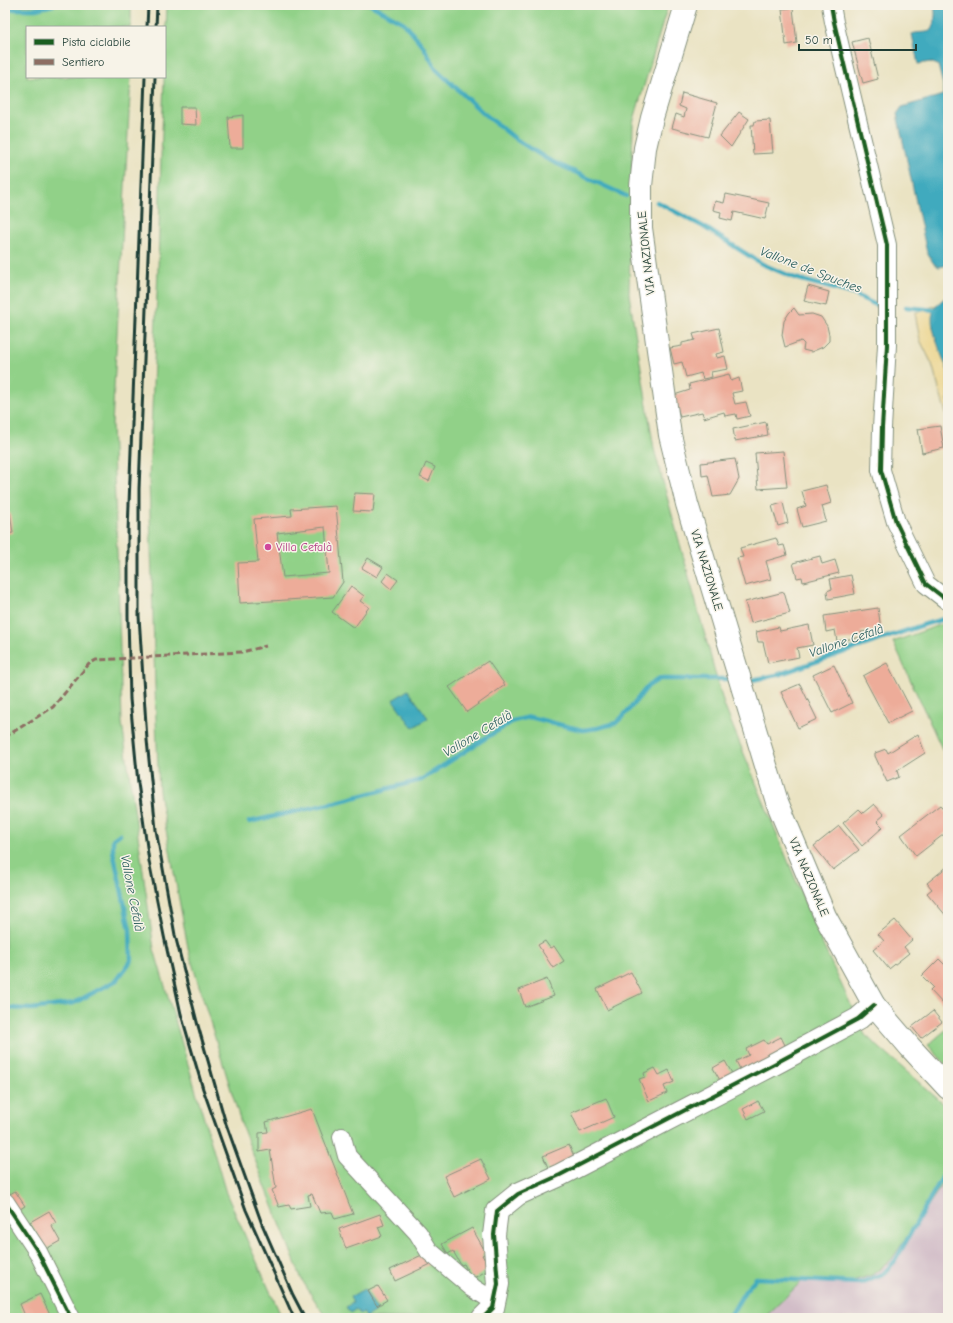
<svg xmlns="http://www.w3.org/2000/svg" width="953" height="1323" font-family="'Comic Neue',sans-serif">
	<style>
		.industrial { fill: #d2bdc8 }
		.green { fill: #91d188; stroke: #58875e }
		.sand { fill: #eeda9e; stroke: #868c69 }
		.water { fill: #3faabe; stroke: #2f7479 }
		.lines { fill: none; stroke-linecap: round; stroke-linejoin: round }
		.stream { stroke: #3faabe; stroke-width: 4.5 }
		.building { fill: #edac99; fill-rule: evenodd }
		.street-casing { stroke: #84907c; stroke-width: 20 }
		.secondary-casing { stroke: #84907c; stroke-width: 24 }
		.street { stroke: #fff; stroke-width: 18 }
		.secondary { stroke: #fff; stroke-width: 22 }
		.rail { stroke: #1f3d34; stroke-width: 3 }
		.quiet { stroke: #8d6e63; stroke-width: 3; stroke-dasharray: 6 3; stroke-linecap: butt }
		.cycleway-casing { stroke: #f7f3e8; stroke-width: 6 }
		.cycleway { stroke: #1b5e20; stroke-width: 4 }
		.hotel-dot { fill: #d1479c; stroke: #f7f3e8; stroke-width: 1.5 }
		.labels { text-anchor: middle; stroke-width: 3; stroke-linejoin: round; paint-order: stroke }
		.street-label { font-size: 12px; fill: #1f3d34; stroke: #f7f3e8 }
		.hotel-label { font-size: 12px; fill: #b23c85; stroke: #f7f3e8; text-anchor: start }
		.water-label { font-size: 13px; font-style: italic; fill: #295e5d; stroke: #f7f3e8 }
	</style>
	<rect width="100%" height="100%" fill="#f7f3e8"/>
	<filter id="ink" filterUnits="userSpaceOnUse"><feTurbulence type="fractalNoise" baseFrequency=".025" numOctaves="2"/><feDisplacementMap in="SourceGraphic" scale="8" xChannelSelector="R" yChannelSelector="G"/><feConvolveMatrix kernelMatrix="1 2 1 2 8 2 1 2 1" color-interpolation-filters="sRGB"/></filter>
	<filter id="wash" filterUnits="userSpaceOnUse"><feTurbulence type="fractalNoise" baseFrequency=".012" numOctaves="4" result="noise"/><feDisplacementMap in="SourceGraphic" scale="16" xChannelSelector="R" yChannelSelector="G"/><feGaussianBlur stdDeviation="0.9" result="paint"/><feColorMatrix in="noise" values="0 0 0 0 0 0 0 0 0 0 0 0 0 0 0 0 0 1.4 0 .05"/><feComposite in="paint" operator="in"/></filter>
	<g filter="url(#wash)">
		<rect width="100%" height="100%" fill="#eae3c3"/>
		<path class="industrial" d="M948,1176V1318H764L804,1279L846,1283L891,1260Z"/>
		<g class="green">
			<path d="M5,5H131V27H27V77H131L112,425L118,577L122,723L154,949L226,1193L282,1318H5Z"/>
			<path d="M167,5H668L633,123L629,294L654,449L724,705L820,939L865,1035L948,1108V1176L891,1260L872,1275L846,1283L804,1279L764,1318H326L302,1280L243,1129L189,953L159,792L156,720L149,479L158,270L161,157Z"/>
			<path d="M945,623L948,626V762L893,642Z"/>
			<path d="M948,1028V1067L928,1045Z"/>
		</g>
		<path class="sand" d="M937,305L934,310L933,328L948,371V421L932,364L920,340L915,313Z"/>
		<g class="water">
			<path d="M934,5H948V265L939,267L934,264L927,253L897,114L902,107L943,95V85L938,65L930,62L918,64L912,34C920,31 924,34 932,30C935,23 936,13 934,5Z"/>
			<path d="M948,296V371C943,359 931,330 932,317C933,307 940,301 948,296Z"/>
			<path d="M408,690L428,718L413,728L393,700Z"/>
			<path d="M364,1289L377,1310L366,1317L363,1312L360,1314L356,1309L350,1313L346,1307L353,1303L350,1297Z"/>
		</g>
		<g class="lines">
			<g class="stream">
				<path d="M371,5L404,23L423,46L436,69L482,112L517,140L547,159L626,196"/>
				<path d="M5,11L8,9H36L53,5"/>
				<path d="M657,202L704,227L762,264L795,278L853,294L876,305"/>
				<path d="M906,307L934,310"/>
				<path d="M752,680L777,675L926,624L947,618"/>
				<path d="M249,822L329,804L421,780L484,739L513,721L530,717L561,725L583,730L598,728L616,723L627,712L648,686L659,679H728"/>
				<path d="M5,1008L32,1009L74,1003L117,980L131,961L130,930L113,851V839L120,834"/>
				<path d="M729,1318L745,1291L756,1278L860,1283L883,1274L895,1261L948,1167"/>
			</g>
		</g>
		<g id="blocks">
			<g class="building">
				<path d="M793,8L797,43L786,45L782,9Z"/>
				<path d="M868,38L878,79L863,83L852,42Z"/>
				<path d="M682,93L717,103L708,137L672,128L676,114L684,117L686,109L679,106Z"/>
				<path d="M180,107H195L196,125L180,124Z"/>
				<path d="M739,112L749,119L731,147L720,136Z"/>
				<path d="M243,115V148H230L228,117Z"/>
				<path d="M770,120L773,153L753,154L751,125H754L755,121Z"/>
				<path d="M726,194L769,203L765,219L734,212L732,221L720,218L721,212L713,210L715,201L724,203Z"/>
				<path d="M808,286L829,292L826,306L804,301Z"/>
				<path d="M794,308L799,315L812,314L821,317L827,326L829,335V341L823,347L811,352L803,350L804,344L801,341L785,347L782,335L784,321L789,313Z"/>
				<path d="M719,328L724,352L716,354L717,358L725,356L728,369L711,372L712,377L703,379L701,373L686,377L682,362L674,364L670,348L682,346V343L695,340L693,334Z"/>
				<path d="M729,374L731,381L739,378L742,391L732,393L735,404L746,402L750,416L737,419L736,414L725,416L724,412L704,418L702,412L680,417L674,395L690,390L689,384Z"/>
				<path d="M766,422L768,435L735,441L733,429Z"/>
				<path d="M940,426L944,448L922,453L918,429Z"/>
				<path d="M783,451L787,487L758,489L755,453Z"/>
				<path d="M735,459L739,479L730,495L713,497L708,475L702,476L701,463Z"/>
				<path d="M426,463L435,467L429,481L420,477Z"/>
				<path d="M826,485L831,503L822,506L826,521L802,527L797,509L806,506L802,491Z"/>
				<path d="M355,493L375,494L373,512L353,511Z"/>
				<path d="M783,503L788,523L778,526L772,506Z"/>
				<path d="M336,506L343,582L333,597L240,603L238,563L258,562L254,519L292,516L291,509ZM325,527L329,573L283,577L277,533Z"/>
				<path d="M10,513L13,533L5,534V514Z"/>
				<path d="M776,538L779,546L784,545L787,555L766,561L771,579L745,586L737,558L743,557L740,548Z"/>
				<path d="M820,556L822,564L835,560L839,573L803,582L802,577L797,578L793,563Z"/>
				<path d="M368,558L383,567L377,577L362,568Z"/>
				<path d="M388,573L398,580L391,589L382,581Z"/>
				<path d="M851,575L855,594L828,599L827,591L832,589L830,579Z"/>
				<path d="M351,586L364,596L360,601L369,607L354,628L332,612Z"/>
				<path d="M784,592L790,613L751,623L745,602Z"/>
				<path d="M878,608L881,629L861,632L862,637L837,641L835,630L826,632L824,616Z"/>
				<path d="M809,625L813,645L797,648L799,657L768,663L763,642H758L756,632L779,627L780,631Z"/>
				<path d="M488,661L505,685L467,712L449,687Z"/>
				<path d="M887,663L912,711L888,723L863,676Z"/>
				<path d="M834,665L852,703L832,713L813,675Z"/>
				<path d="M800,684L817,719L798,728L781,692Z"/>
				<path d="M918,734L925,753L897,771L899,777L887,782L875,756V753L886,749L888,753Z"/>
				<path d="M874,804L884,815L877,821L883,827L862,846L843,823L859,809L863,813Z"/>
				<path d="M940,805L948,814V831L916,856L901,835Z"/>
				<path d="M839,826L859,850L833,870L814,846Z"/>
				<path d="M948,866V918L927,893L932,889L927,883Z"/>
				<path d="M895,920L912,940L904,947L909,953L889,969L873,950L884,941L878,934Z"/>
				<path d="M545,941L550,948L554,946L564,961L553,968L538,945Z"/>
				<path d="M939,959L948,968V1003L945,1006L930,990L933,987L922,976Z"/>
				<path d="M631,972L642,993L607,1010L597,989Z"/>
				<path d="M547,979L554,996L525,1007L519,990Z"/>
				<path d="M933,1011L942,1022L921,1038L912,1027Z"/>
				<path d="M781,1037L789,1053L743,1075L736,1061L749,1055L746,1049L764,1040L767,1044Z"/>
				<path d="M725,1061L733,1075L721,1082L713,1068Z"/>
				<path d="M655,1068L659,1075L669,1070L674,1082L664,1086L667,1093L649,1101L639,1079L645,1077L644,1073Z"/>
				<path d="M606,1098L614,1117L580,1132L571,1113Z"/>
				<path d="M758,1101L764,1111L748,1119L743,1109Z"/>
				<path d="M312,1109L353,1214L335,1219L332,1212L320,1213L312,1194L308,1195L310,1206L291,1209L289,1205L279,1207L272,1190L276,1188L270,1150L259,1152V1133L268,1132L266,1122Z"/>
				<path d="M569,1145L576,1161L550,1172L543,1156Z"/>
				<path d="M481,1159L491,1179L454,1197L444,1176Z"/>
				<path d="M15,1191L25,1206L14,1213L5,1197Z"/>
				<path d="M49,1211L56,1223L51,1225L60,1241L46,1249L30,1222Z"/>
				<path d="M380,1214L384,1225L378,1227L382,1236L346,1249L339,1229Z"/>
				<path d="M472,1228L486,1253L482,1255L490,1269L472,1279L464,1264L461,1265L453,1251L448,1254L442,1244Z"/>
				<path d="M426,1253L431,1264L395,1281L390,1270Z"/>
				<path d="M378,1286L387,1300L377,1306L368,1291Z"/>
				<path d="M40,1294L51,1317L48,1318H26L20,1304Z"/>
			</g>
		</g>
	</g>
	<g filter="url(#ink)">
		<use href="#blocks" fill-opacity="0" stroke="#84907c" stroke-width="1"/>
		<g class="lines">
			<g class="street-casing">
				<g id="street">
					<path d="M831,5L834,22L887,245V345L882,428L881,470L896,522L926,584L948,601"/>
					<path d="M342,1137L347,1156L418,1233L429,1251L473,1288L495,1302"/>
					<path d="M5,1202L38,1252L71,1318"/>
				</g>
			</g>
			<g class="secondary-casing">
				<g id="secondary">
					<path d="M686,5L652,118L645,148L641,186V228L670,435L687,504L777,802L825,916L874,1005L910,1047L948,1088"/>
					<path d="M483,1318L493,1308L498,1284L494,1235L497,1211L518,1194L560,1175L774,1064L858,1019L874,1005"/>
				</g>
			</g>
			<use href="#street" class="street"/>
			<use href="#secondary" class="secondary"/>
			<g class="rail">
				<path d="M147,27L148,5"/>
				<path d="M156,27L157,5"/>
				<path d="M145,77L128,531V616L130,699L138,783L149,861L164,936L181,1014L203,1089L246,1210L294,1318"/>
				<path d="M155,77L139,489V616L147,740L156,830L175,935L197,1022L226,1124L262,1224L293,1295L305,1318"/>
			</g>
			<path class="quiet" d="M5,737L53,707L89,664L96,660L242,652L266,646"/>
			<g class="cycleway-casing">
				<g id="cycleway">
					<path d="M831,5L834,22L887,245V345L882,428L881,470L896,522L926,584L948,601"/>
					<path d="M5,1202L38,1252L71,1318"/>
					<path d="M483,1318L493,1308L498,1284L494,1235L497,1211L518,1194L560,1175L774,1064L858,1019L874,1005"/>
				</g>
			</g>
			<use href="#cycleway" class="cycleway"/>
		</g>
	</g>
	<circle class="hotel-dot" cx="268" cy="547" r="4"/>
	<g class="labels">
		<g class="street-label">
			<text transform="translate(646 253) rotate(-96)" y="4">VIA NAZIONALE</text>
			<text transform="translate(707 570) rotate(73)" y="4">VIA NAZIONALE</text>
			<text transform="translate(809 877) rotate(67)" y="4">VIA NAZIONALE</text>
		</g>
		<g class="hotel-label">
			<text x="276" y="551">Villa Cefalà</text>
		</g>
		<g class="water-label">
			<text transform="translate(811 269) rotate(21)" y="5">Vallone de Spuches</text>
			<text transform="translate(846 640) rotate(-19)" y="5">Vallone Cefalà</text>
			<text transform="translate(477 733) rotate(-31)" y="5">Vallone Cefalà</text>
			<text transform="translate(133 893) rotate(79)" y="5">Vallone Cefalà</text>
		</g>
	</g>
	<rect width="953" height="1323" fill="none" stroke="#f7f3e8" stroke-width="20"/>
	<rect x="26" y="26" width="140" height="52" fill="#f7f3e8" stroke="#a1aaa0"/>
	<rect x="34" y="39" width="20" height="6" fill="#1b5e20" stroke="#a1aaa0"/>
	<text x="62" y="46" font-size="12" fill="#1f3d34">Pista ciclabile</text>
	<rect x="34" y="59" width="20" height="6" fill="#8d6e63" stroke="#a1aaa0"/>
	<text x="62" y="66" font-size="12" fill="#1f3d34">Sentiero</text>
	<path d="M799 44v6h117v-6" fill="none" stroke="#1f3d34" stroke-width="2"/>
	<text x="805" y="44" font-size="12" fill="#1f3d34" stroke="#f7f3e8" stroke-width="3" paint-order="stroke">50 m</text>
</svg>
